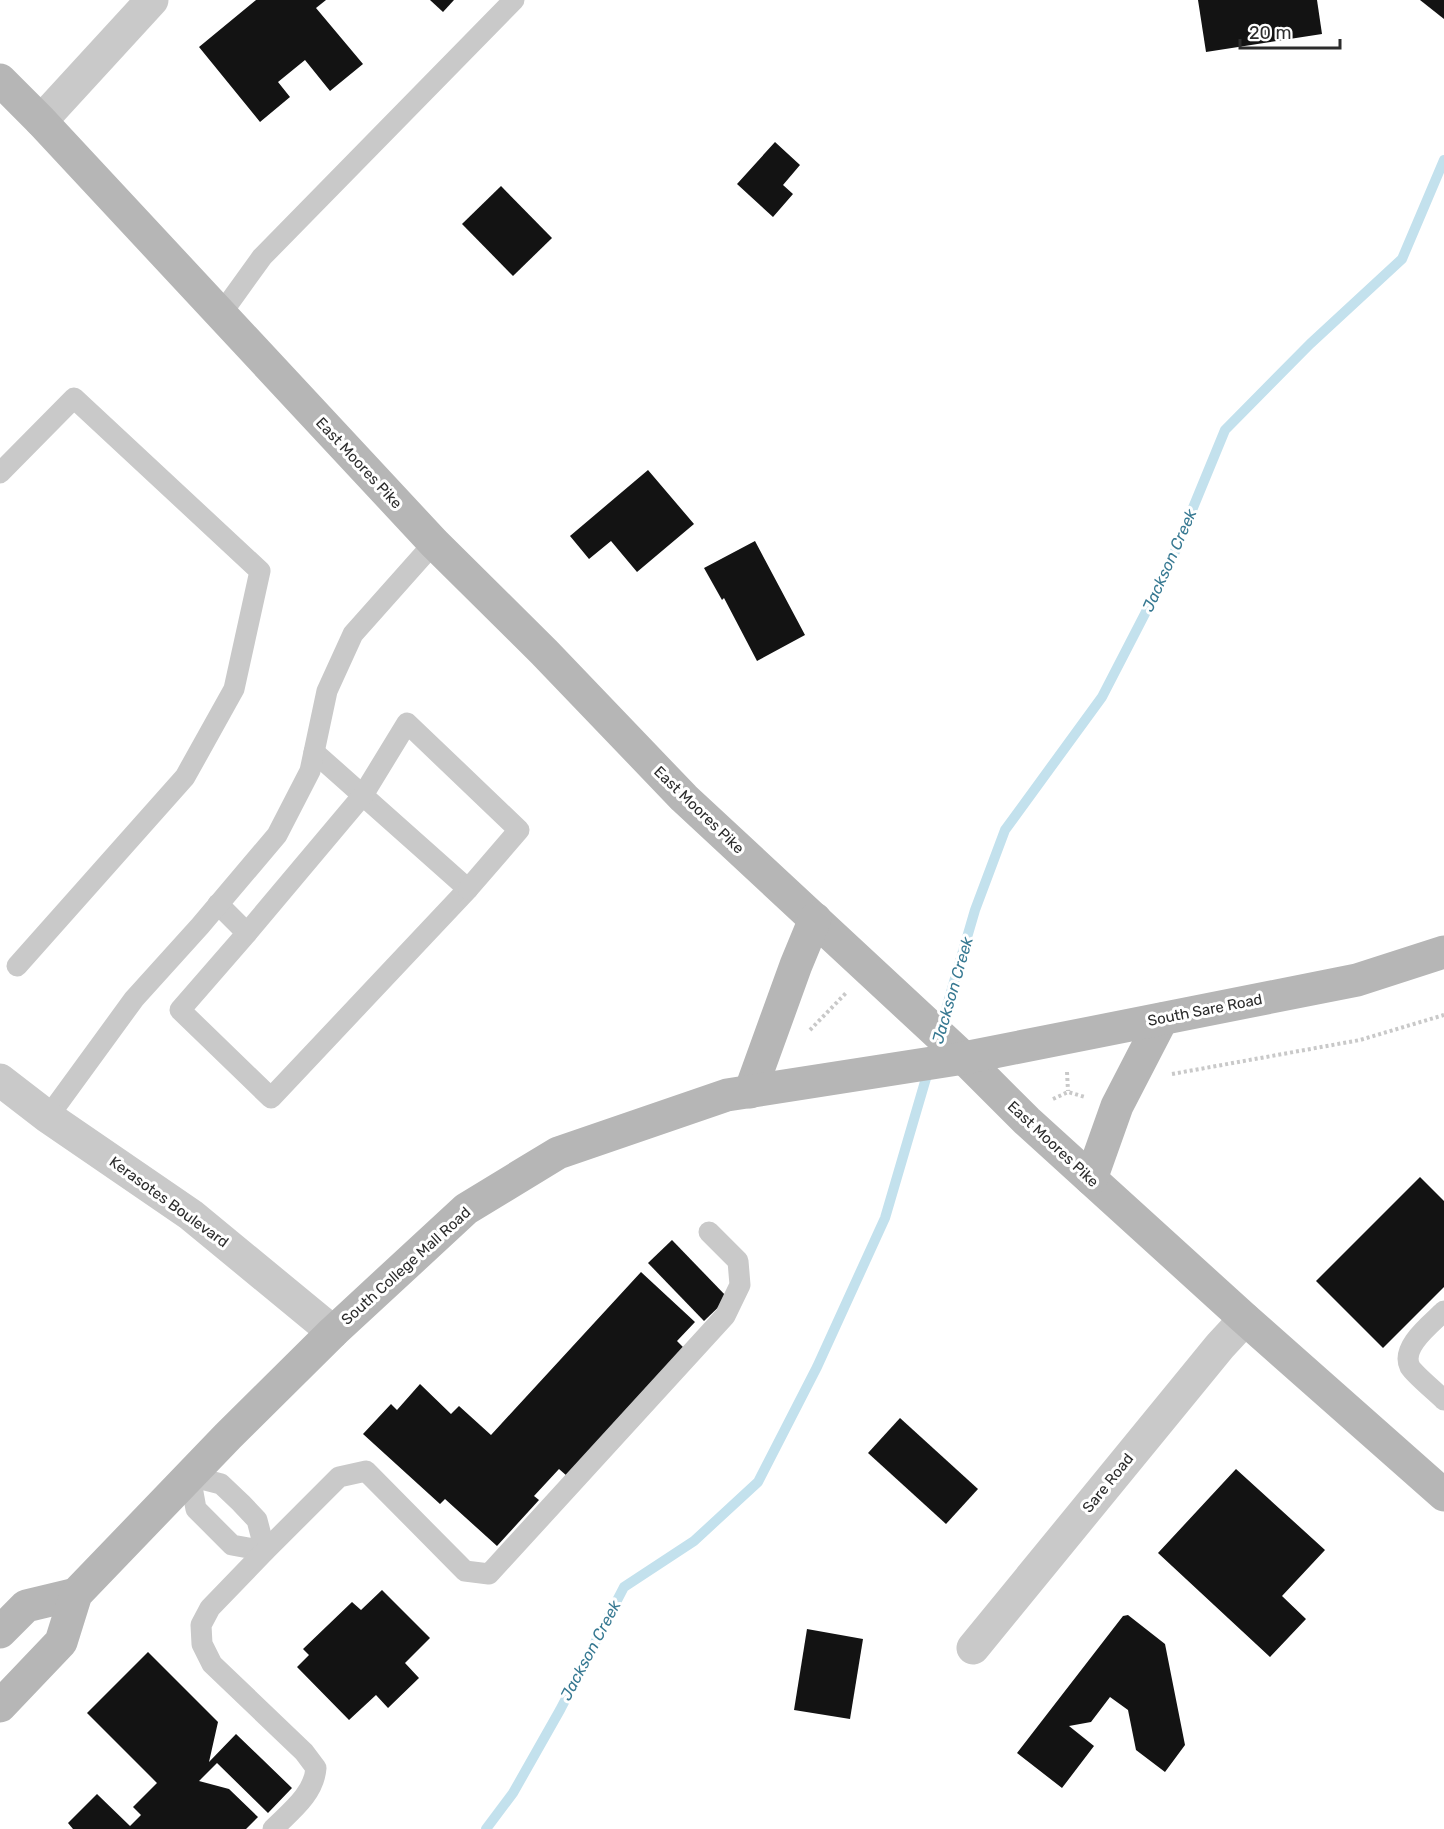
<svg xmlns="http://www.w3.org/2000/svg" width="1444" height="1829" font-family="Rubik,sans-serif">
	<style>
		.lines { fill: none; stroke-linecap: round; stroke-linejoin: round }
		.stream { stroke: #c3e1ed; stroke-width: 10 }
		.building { fill: #131313 }
		.path { stroke: #c9c9c9; stroke-width: 4; stroke-dasharray: 3 3; stroke-linecap: butt }
		.service { stroke: #c9c9c9; stroke-width: 21 }
		.minor { stroke: #c9c9c9; stroke-width: 33 }
		.secondary { stroke: #b6b6b6; stroke-width: 33 }
		.labels { text-anchor: middle; stroke-width: 6; stroke-linejoin: round; paint-order: stroke }
		.street-label { font-size: 15px; fill: #2c2c2c; stroke: #fff }
		.water-label { font-size: 16px; font-style: italic; fill: #377992; stroke: #fff }
	</style>
	<rect width="100%" height="100%" fill="#fff"/>
	<g class="lines">
		<g class="stream">
			<path d="M940,1030L975,910L1005,830L1102,697L1167,571L1225,430L1310,344L1402,259L1444,160"/>
			<path d="M486,1829L513,1793L560,1710L624,1587L694,1541L758,1482L817,1367L885,1218L929,1068"/>
		</g>
	</g>
	<g class="building">
		<path d="M256,0H326L316,8L363,64L330,91L305,60L278,82L290,97L260,122L199,47Z"/>
		<path d="M430,0H454L443,12Z"/>
		<path d="M1198,0H1317L1322,34L1206,52Z"/>
		<path d="M1420,0H1444V19Z"/>
		<path d="M775,142L800,165L783,185L793,194L773,217L737,184Z"/>
		<path d="M501,186L552,238L513,276L462,224Z"/>
		<path d="M648,470L694,524L637,572L611,541L589,559L570,536Z"/>
		<path d="M755,541L805,635L757,661L724,598L722,600L704,568Z"/>
		<path d="M1420,1177L1444,1201V1287L1383,1348L1316,1281Z"/>
		<path d="M672,1240L728,1298L704,1321L648,1263Z"/>
		<path d="M641,1272L695,1322L677,1341L687,1351L567,1476L559,1469L534,1496L539,1500L497,1546L445,1499L440,1504L363,1434L391,1404L397,1410L420,1384L451,1414L459,1406L491,1435Z"/>
		<path d="M900,1418L978,1489L946,1524L868,1453Z"/>
		<path d="M1236,1469L1325,1550L1282,1596L1306,1619L1270,1657L1158,1553Z"/>
		<path d="M382,1590L430,1638L405,1663L419,1678L388,1708L376,1695L349,1720L297,1667L309,1655L303,1649L352,1602L361,1610Z"/>
		<path d="M1128,1615L1165,1644L1185,1745L1165,1772L1136,1750L1128,1710L1110,1697L1091,1722L1069,1726L1094,1746L1062,1788L1017,1753L1123,1616Z"/>
		<path d="M807,1629L863,1639L850,1719L794,1710Z"/>
		<path d="M148,1652L218,1722L209,1762L236,1734L292,1788L268,1813L217,1763L199,1781L229,1789L258,1817L246,1829H73L68,1823L97,1794L130,1826L141,1815L133,1807L157,1783L87,1713Z"/>
	</g>
	<g class="lines">
		<g class="path">
			<path d="M810,1030L846,993"/>
			<path d="M1067,1072L1068,1091"/>
			<path d="M1172,1074L1360,1040L1444,1015"/>
			<path d="M1053,1099L1068,1092L1085,1097"/>
		</g>
		<g class="service">
			<path d="M221,314L262,257L514,0"/>
			<path d="M0,473L74,398L260,571L234,689L185,777L17,966"/>
			<path d="M218,904L247,933L180,1010L271,1098L468,889L314,752"/>
			<path d="M247,933L363,795L407,723L519,830L468,889"/>
			<path d="M48,1117L134,999L200,926L277,835L310,771L327,691L353,634L434,543"/>
			<path d="M1444,1311C1431,1324 1400,1347 1410,1367C1415,1375 1436,1392 1444,1400"/>
			<path d="M190,1476L221,1484L241,1503L257,1520L265,1551L232,1545L196,1509Z"/>
			<path d="M273,1829C291,1811 314,1794 316,1768L304,1752L212,1664L202,1644L201,1625L210,1608L265,1551L339,1477L366,1471L465,1571L489,1574L725,1316L740,1285L738,1261L709,1232"/>
		</g>
		<g class="minor">
			<path d="M41,121L152,0"/>
			<path d="M0,1080L48,1117L191,1215L333,1332"/>
			<path d="M973,1648L1220,1346L1245,1319"/>
		</g>
		<g class="secondary">
			<path d="M0,80L41,121L434,543L544,652L684,798L964,1058L1027,1121L1245,1319L1444,1495"/>
			<path d="M750,1092L796,965L815,919"/>
			<path d="M1091,1179L1117,1106L1162,1019"/>
			<path d="M0,1632L26,1606L76,1594"/>
			<path d="M0,1706L61,1642L76,1594L228,1436L333,1332L466,1209L558,1153L727,1095L964,1058L1357,980L1444,952"/>
		</g>
	</g>
	<g class="labels">
		<g class="street-label">
			<text transform="translate(359 463) rotate(47)" y="5">East Moores Pike</text>
			<text transform="translate(699 810) rotate(44)" y="5">East Moores Pike</text>
			<text transform="translate(1205 1010) rotate(-11)" y="5">South Sare Road</text>
			<text transform="translate(1053 1144) rotate(43)" y="5">East Moores Pike</text>
			<text transform="translate(169 1202) rotate(36)" y="5">Kerasotes Boulevard</text>
			<text transform="translate(406 1266) rotate(-42)" y="5">South College Mall Road</text>
			<text transform="translate(1108 1483) rotate(-51)" y="5">Sare Road</text>
		</g>
		<g class="water-label">
			<text transform="translate(1169 560) rotate(-66)" y="6">Jackson Creek</text>
			<text transform="translate(952 990) rotate(-74)" y="6">Jackson Creek</text>
			<text transform="translate(590 1650) rotate(-62)" y="6">Jackson Creek</text>
		</g>
	</g>
	<path d="M1240 39v9h100v-9" fill="none" stroke="#2c2c2c" stroke-width="3"/>
	<text x="1249" y="39" font-size="18" fill="#2c2c2c" stroke="#ffffff" stroke-width="4.5" paint-order="stroke">20 m</text>
</svg>
